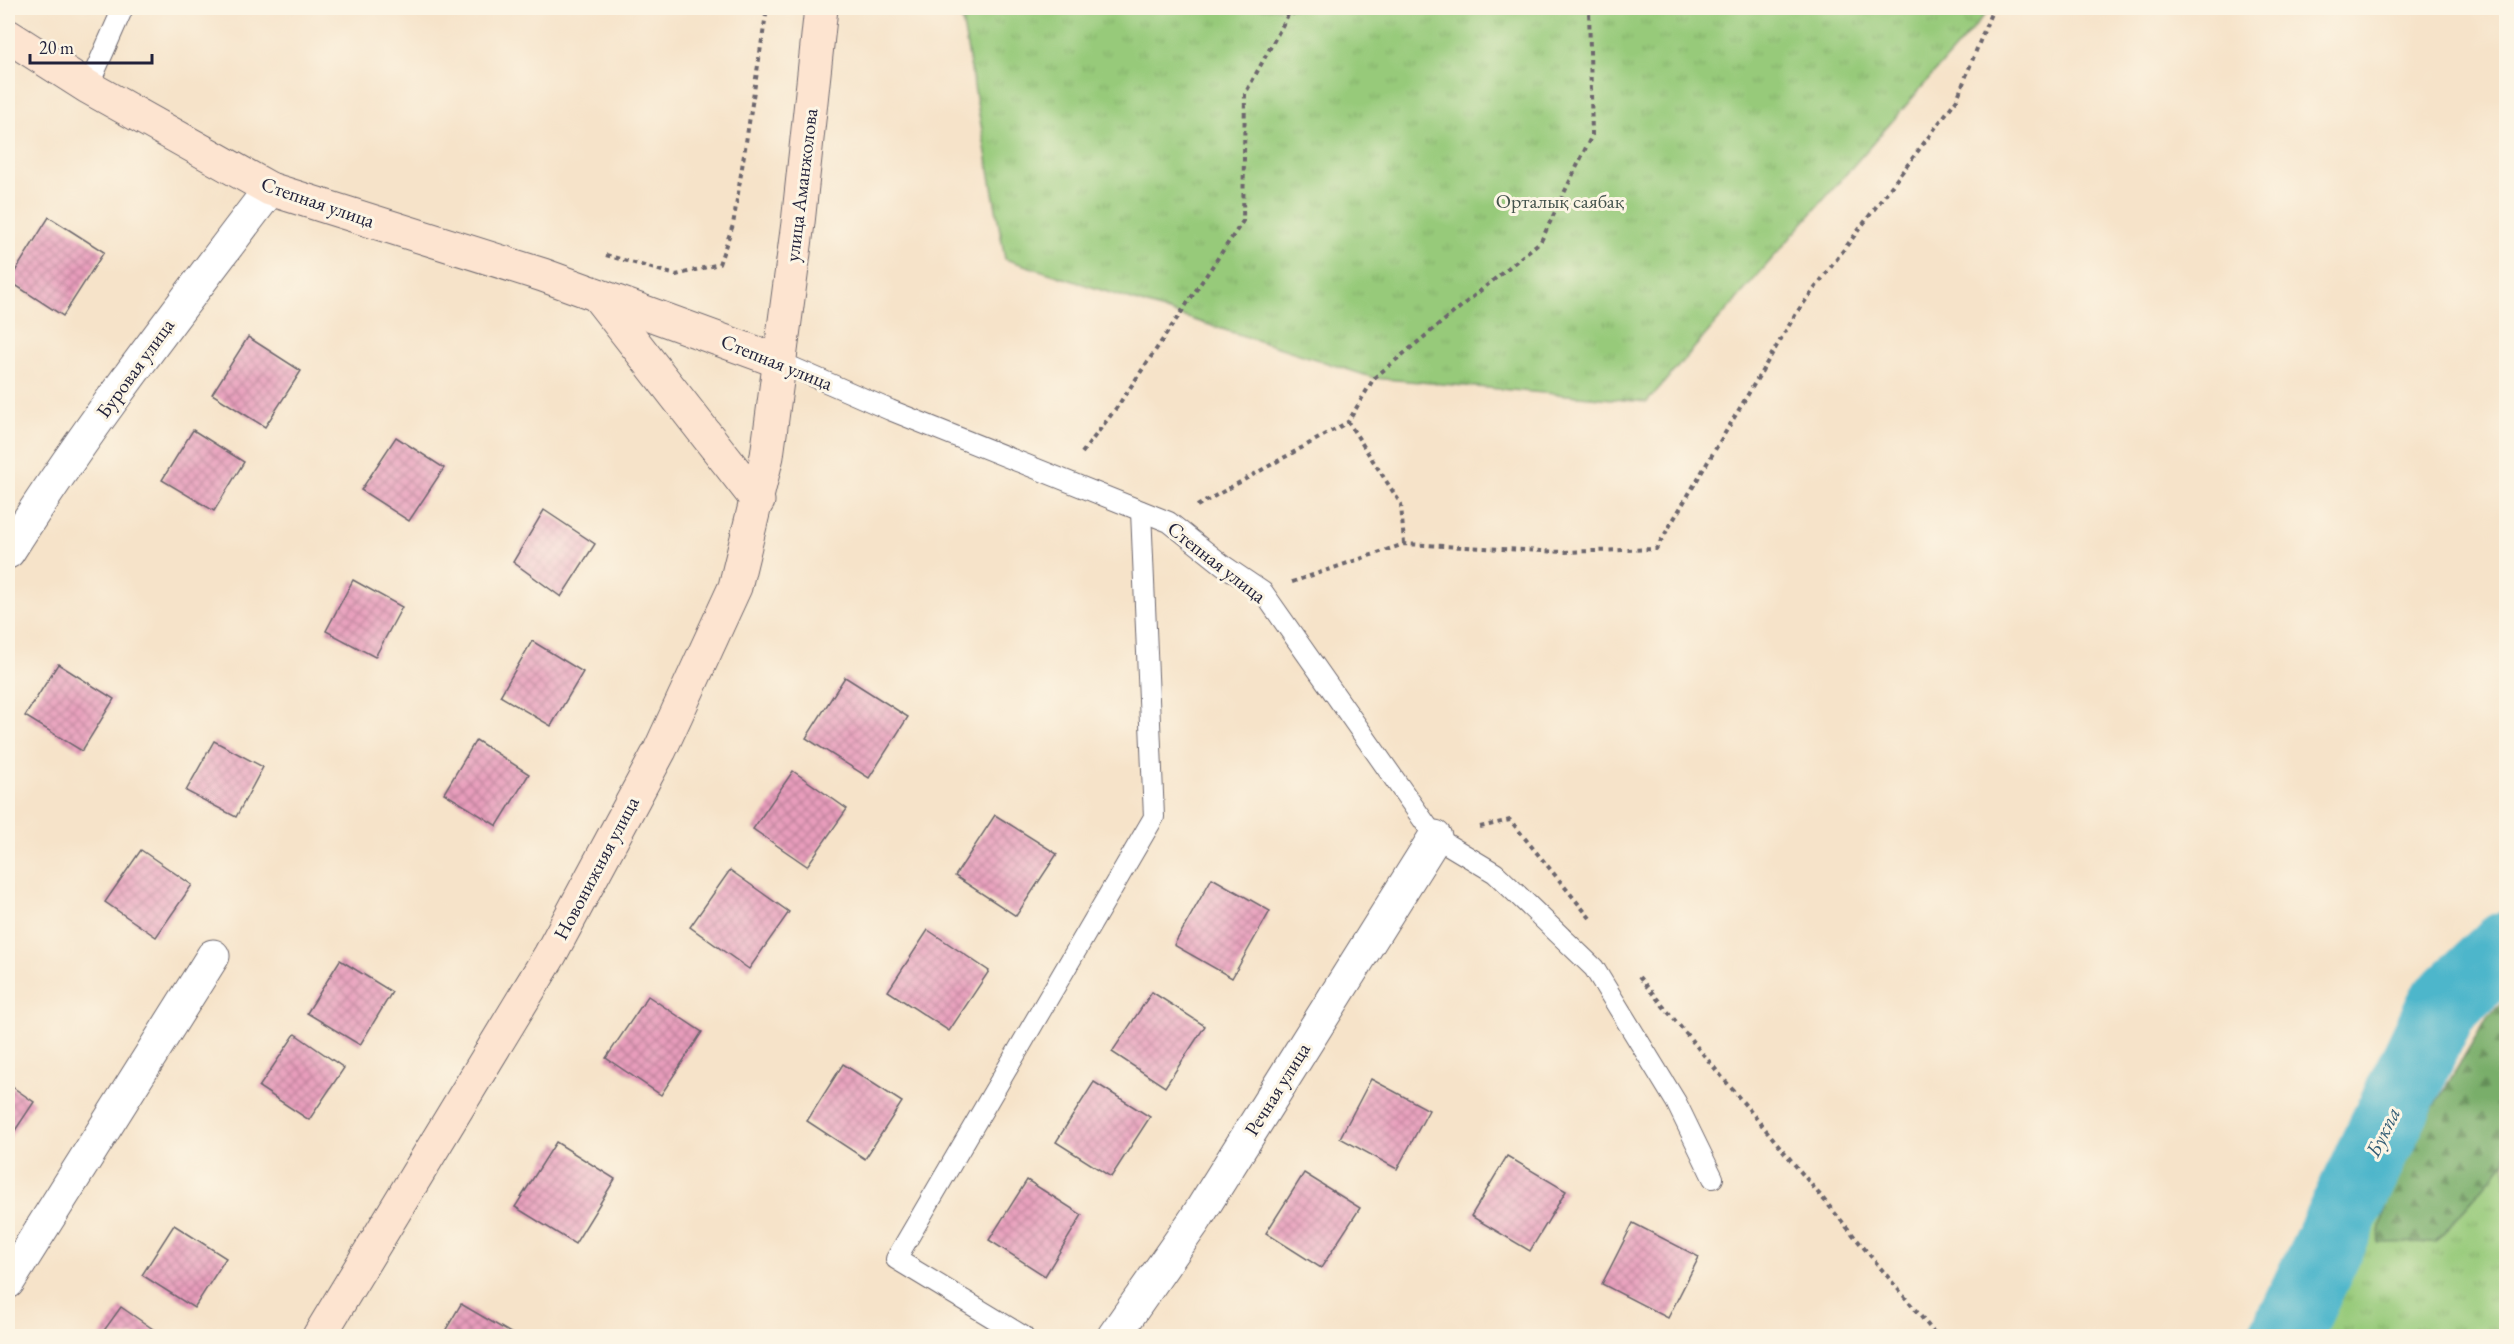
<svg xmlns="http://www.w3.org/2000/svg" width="2514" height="1344" font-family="'EB Garamond',serif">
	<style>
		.grass { fill: url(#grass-tufts); stroke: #5c765a; stroke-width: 1.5 }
		.forest { fill: url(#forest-firs); stroke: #4e6852; stroke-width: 1.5 }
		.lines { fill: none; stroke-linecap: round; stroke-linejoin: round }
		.river { stroke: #4db6cb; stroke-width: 72 }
		.building { fill: url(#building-cross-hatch) }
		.lane-casing { stroke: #6c666d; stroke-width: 22 }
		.street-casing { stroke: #6c666d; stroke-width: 35 }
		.secondary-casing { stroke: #6c666d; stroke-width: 35 }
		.path { stroke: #6c666d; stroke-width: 4; stroke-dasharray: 4.5 4.5; stroke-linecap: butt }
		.lane { stroke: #fff; stroke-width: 20 }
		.street { stroke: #fff; stroke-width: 33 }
		.secondary { stroke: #fde4d0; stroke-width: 33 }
		.labels { text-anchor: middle; stroke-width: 6; stroke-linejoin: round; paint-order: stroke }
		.street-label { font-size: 20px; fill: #22223b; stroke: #fcf5e5 }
		.park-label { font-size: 20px; fill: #45544e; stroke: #fcf5e5 }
		.water-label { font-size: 21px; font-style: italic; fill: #335d75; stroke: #fcf5e5 }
	</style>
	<defs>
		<pattern id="grass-tufts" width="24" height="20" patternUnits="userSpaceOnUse" patternTransform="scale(1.5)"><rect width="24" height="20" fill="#97ca7a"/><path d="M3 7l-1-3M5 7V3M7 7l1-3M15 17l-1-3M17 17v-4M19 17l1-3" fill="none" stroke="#82ad6a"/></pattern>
		<pattern id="forest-firs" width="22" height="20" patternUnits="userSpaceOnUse" patternTransform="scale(1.5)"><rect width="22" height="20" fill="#79ae6a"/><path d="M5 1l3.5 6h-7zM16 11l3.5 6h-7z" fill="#638d58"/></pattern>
		<pattern id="building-cross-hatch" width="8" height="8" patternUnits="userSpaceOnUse" patternTransform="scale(1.5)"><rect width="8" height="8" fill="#e89dbc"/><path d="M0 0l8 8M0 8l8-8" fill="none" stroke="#bc809a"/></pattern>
	</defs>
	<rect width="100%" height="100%" fill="#fcf5e5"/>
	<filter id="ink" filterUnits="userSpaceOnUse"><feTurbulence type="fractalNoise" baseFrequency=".0167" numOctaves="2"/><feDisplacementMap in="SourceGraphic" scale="12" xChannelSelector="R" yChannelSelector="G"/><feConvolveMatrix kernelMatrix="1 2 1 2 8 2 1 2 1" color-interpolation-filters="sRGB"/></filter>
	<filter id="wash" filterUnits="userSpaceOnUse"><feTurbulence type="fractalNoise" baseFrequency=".008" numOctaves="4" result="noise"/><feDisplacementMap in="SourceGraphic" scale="24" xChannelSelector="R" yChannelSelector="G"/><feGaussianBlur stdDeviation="1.35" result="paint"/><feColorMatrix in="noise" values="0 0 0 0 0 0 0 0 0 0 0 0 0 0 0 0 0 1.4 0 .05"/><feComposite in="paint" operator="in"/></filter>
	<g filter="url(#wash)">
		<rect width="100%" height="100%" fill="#f6e3c9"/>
		<g class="grass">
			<path d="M960,8H1991L1647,402L1374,378L1005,259Z"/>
			<path d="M2506,1161V1336H2309L2391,1179L2378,1242H2435Z"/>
		</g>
		<path class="forest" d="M2506,1000V1161L2435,1242L2378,1243L2391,1179L2488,1016Z"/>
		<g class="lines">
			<path class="river" d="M2285,1336L2442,1007L2506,947"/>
		</g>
		<g id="blocks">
			<g class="building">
				<path d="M49,217L104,252L63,316L9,281Z"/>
				<path d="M248,337L301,371L265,427L212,394Z"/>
				<path d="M193,430L244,462L214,511L162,480Z"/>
				<path d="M396,437L444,468L409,521L361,490Z"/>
				<path d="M544,510L595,544L561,597L513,562Z"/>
				<path d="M353,580L402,607L375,657L326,631Z"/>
				<path d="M532,641L583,672L551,726L500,696Z"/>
				<path d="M58,664L114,699L82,751L25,716Z"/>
				<path d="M845,677L908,717L869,778L806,738Z"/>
				<path d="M476,740L529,774L497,826L444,793Z"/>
				<path d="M214,741L263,767L236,817L186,791Z"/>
				<path d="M793,771L847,809L807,866L753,829Z"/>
				<path d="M995,815L1057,854L1016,916L955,876Z"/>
				<path d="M141,850L192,885L156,937L105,902Z"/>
				<path d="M730,870L789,912L749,969L690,927Z"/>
				<path d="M1212,878L1270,911L1232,978L1174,945Z"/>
				<path d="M928,930L989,971L949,1031L888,991Z"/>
				<path d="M340,960L392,992L360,1045L307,1013Z"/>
				<path d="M1152,992L1205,1026L1165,1087L1112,1052Z"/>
				<path d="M648,996L702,1032L661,1095L606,1058Z"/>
				<path d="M295,1034L344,1068L309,1120L259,1087Z"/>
				<path d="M843,1064L902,1102L865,1159L807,1121Z"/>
				<path d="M1371,1079L1429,1110L1397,1169L1340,1138Z"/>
				<path d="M1094,1082L1150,1117L1111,1177L1056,1142Z"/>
				<path d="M8,1084L34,1102L8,1141Z"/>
				<path d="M556,1142L615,1179L575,1244L515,1207Z"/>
				<path d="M1507,1156L1566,1191L1530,1251L1471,1216Z"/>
				<path d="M1304,1173L1360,1208L1321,1268L1266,1233Z"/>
				<path d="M1027,1180L1082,1215L1045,1276L989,1240Z"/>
				<path d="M1633,1223L1699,1257L1668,1318L1602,1284Z"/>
				<path d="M174,1225L226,1258L194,1308L142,1275Z"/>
				<path d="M461,1304L516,1336H442Z"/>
				<path d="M121,1307L163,1336H100Z"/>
			</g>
		</g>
	</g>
	<g filter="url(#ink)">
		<use href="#blocks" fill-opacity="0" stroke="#6c666d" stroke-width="1.5"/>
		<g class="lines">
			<g class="lane-casing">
				<g id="lane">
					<path d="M88,87L123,8"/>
					<path d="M778,361L890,410L1169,522L1223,565L1263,592L1435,837L1495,873L1594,968L1676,1102L1713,1178"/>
					<path d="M1023,1336L896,1259L1154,817L1141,511"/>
				</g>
			</g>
			<g class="street-casing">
				<g id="street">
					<path d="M8,552C88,426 180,308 270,189"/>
					<path d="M8,1282L213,956"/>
					<path d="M1114,1336L1195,1220L1435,837"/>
				</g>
			</g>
			<g class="secondary-casing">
				<g id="secondary">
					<path d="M8,36L88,87L270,189L543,275L778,361"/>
					<path d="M597,295L758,501"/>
					<path d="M319,1336L550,955L660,750L735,587L767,456L798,223L821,8"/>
				</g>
			</g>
			<g class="path">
				<path d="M606,255L676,275L719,264L733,225L767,8"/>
				<path d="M1082,453L1117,407L1243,221L1245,94L1288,15L1318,8"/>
				<path d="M1197,506L1348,422"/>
				<path d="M1404,544L1401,504L1348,422L1374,378L1541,241L1592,135L1589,8"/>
				<path d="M1292,582L1404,544L1563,552L1656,549L1797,312L1957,99L1993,8"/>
				<path d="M1480,827L1510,820L1590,918"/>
				<path d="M1639,977L1937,1336"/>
			</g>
			<use href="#lane" class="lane"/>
			<use href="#street" class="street"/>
			<use href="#secondary" class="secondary"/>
		</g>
	</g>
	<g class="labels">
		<g class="street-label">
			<text transform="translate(801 185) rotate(-83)" y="7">улица Аманжолова</text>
			<text transform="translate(318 202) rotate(19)" y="7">Степная улица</text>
			<text transform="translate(777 362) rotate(22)" y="7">Степная улица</text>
			<text transform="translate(135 368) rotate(-54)" y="7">Буровая улица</text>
			<text transform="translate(1217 562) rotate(38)" y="7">Степная улица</text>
			<text transform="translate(596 868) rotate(-62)" y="7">Новонижняя улица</text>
			<text transform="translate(1277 1089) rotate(-58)" y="7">Речная улица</text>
		</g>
		<g class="park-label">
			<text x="1560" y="208">Орталық саябақ</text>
		</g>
		<g class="water-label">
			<text transform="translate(2383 1132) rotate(-64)" y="7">Букпа</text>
		</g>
	</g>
	<rect width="2514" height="1344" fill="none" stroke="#fcf5e5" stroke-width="30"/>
	<path d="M30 54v9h122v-9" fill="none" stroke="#22223b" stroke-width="3"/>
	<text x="39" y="54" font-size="18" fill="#22223b" stroke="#fcf5e5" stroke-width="4.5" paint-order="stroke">20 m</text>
</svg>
